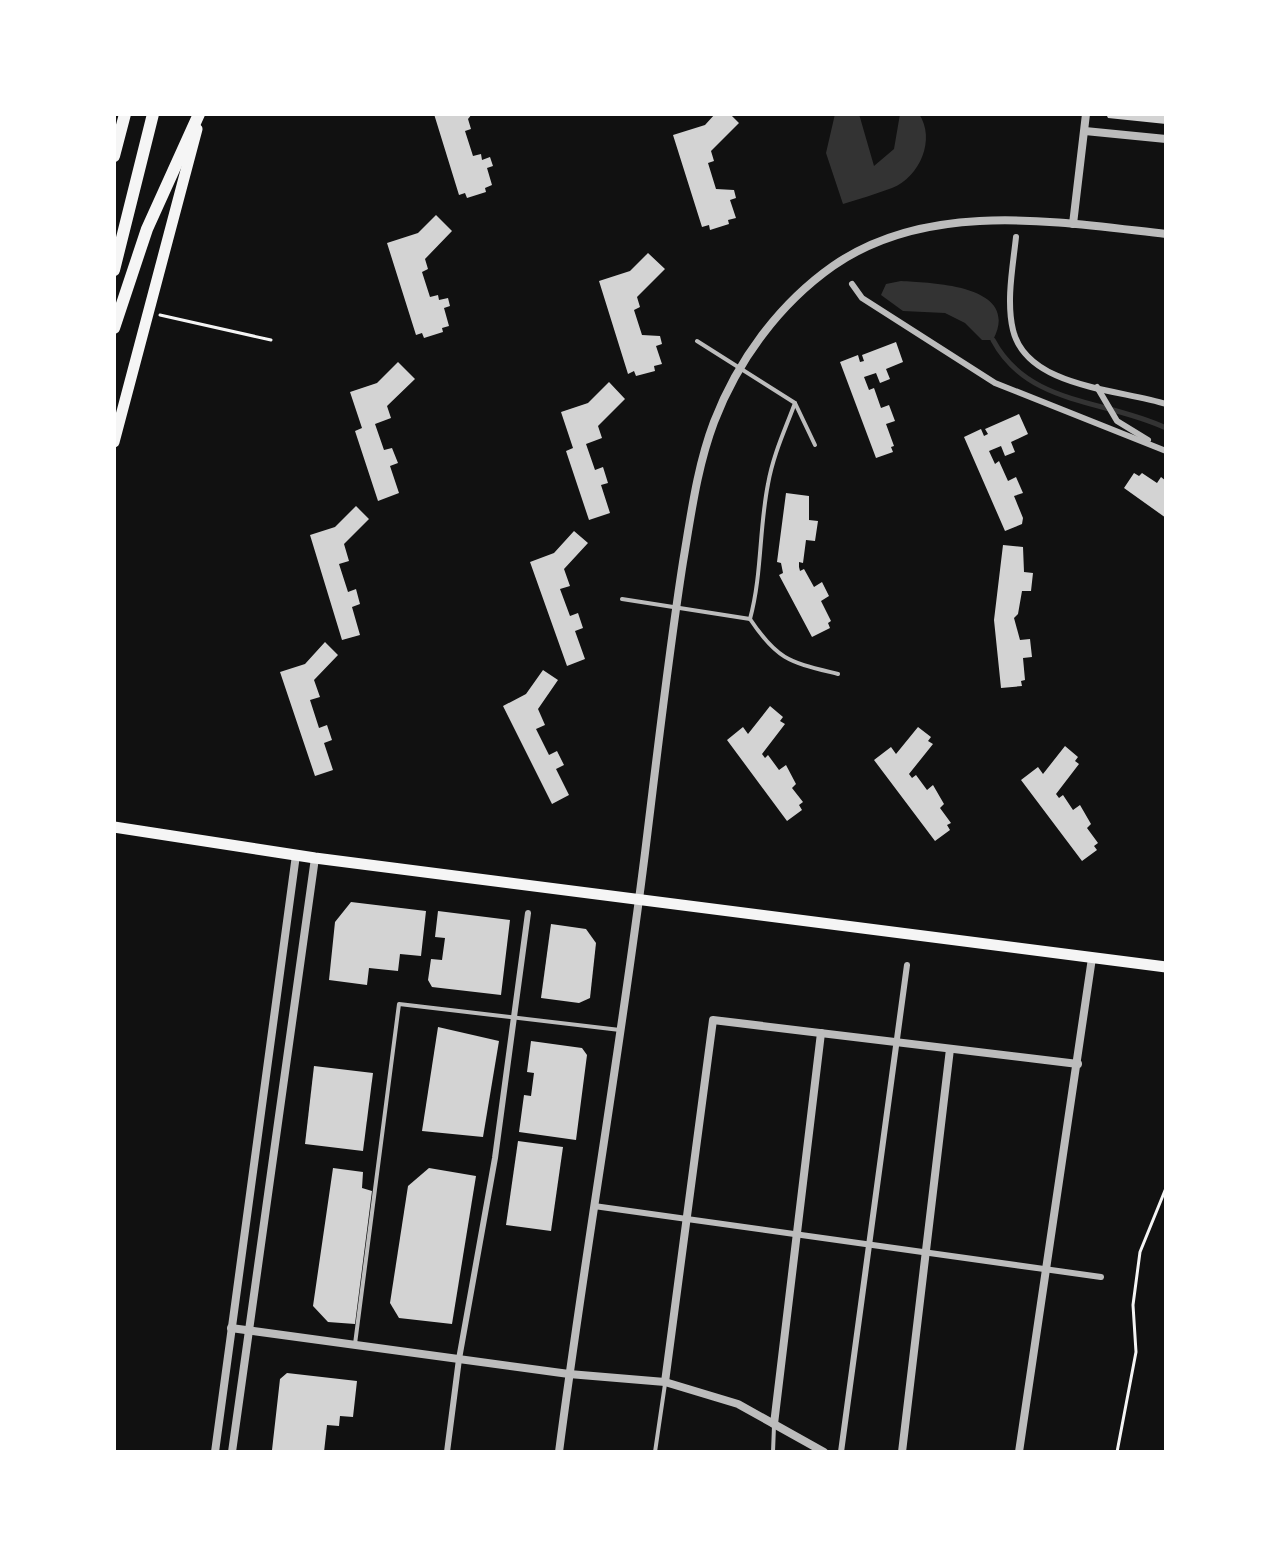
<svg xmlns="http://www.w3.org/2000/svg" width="1280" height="1566" font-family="'Space Grotesk',sans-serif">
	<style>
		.water { fill: #333 }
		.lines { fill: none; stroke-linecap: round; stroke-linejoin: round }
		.stream { stroke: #333; stroke-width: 5 }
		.building { fill: #d3d3d3 }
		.path { stroke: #f5f5f5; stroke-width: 3 }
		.service { stroke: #bcbcbc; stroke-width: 4 }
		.pedestrian { stroke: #bcbcbc; stroke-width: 6 }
		.minor { stroke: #bcbcbc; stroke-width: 8 }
		.secondary { stroke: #f5f5f5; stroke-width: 11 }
		.trunk { stroke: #f5f5f5; stroke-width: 12 }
	</style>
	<rect width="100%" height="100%" fill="#111"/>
	<g class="water">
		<path d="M835,114H859L874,166L894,149L900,114H919C936,139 920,177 892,188C876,194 859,199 843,204L826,153Z"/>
		<path d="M901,281C933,283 1022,285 993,340H982L965,323L945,313L903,311L881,295L886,284Z"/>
	</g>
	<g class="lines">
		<path class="stream" d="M993,340C1028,406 1105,399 1166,428"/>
	</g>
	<g class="building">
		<path d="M434,114H472L468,119L471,129L465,131L473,156L481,154L482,160L490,157L493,166L487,168L492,185L485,188L486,192L467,198L465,193L459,195Z"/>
		<path d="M715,114H730L739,123L711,151L714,161L708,163L716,189L734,190L736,198L730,200L736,218L728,220L729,224L710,230L709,225L702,227L673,135L705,125Z"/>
		<path d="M1106,114H1166V124L1108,118Z"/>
		<path d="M436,215L452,231L425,259L428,269L422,272L430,297L438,295L439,300L448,298L450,306L444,308L449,326L442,328L443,332L424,338L422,333L416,335L387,243L418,233Z"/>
		<path d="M648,253L665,269L637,297L640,307L634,310L642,335L660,336L662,344L656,346L662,364L654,366L655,371L636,376L634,371L628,374L599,281L630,271Z"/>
		<path d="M896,342L903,362L886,369L890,379L880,383L876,373L864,377L869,390L874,388L881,408L889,405L895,421L886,424L894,446L891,447L893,452L876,458L840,362L858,355L860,362L864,361L862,355Z"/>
		<path d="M398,362L415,379L387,406L391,418L375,424L384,450L392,448L398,463L390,466L399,493L378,501L355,431L362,428L350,392L377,383Z"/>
		<path d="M609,382L625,399L598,426L602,438L586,444L595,470L603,467L608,483L601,485L610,513L589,520L566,451L573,448L561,412L588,403Z"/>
		<path d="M1019,414L1028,434L1011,442L1015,452L1005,456L1001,446L989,451L995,464L999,461L1008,481L1016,477L1023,493L1014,496L1023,518L1022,524L1005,531L964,437L981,429L984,436L988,434L985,429Z"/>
		<path d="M1134,473L1139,476L1142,473L1157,483L1161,477L1166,481V518L1124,488Z"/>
		<path d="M786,493L809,496V520L818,521L815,541L806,540L803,563L799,562V567L800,571L804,569L814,587L822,582L829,596L821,601L831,621L828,623L830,628L812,637L779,575L783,573L781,563L777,562Z"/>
		<path d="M356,506L369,519L344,544L349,561L339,564L348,592L356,589L360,604L352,607L360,635L342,640L310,535L335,527Z"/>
		<path d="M574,531L588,543L564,569L570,586L560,589L570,616L578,613L583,628L575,631L585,659L567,666L530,562L554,553Z"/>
		<path d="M1003,545L1023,547L1024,572L1033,573L1031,591H1022L1018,614L1014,618L1020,640L1030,639L1032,657L1023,658L1025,680L1021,681L1022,686L1001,688L994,620Z"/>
		<path d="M325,642L338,655L314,680L320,697L310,700L319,728L327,725L332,740L324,743L333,770L315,776L280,672L305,664Z"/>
		<path d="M543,670L558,680L538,709L545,725L536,729L549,755L557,751L564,765L556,769L569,795L552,804L503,706L526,694Z"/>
		<path d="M770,706L783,717L780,721L785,724L762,754L765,758L768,755L779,770L786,765L796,784L792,788L803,802L799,805L802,810L787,821L727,740L743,727L748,734Z"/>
		<path d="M918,727L931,737L928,741L933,744L909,774L912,778L916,775L927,790L933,785L944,804L940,808L951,823L947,825L950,830L935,841L874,760L891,747L896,754Z"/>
		<path d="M1065,746L1078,757L1075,761L1079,764L1056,794L1059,798L1063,795L1073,810L1080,805L1091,824L1087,828L1098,843L1094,846L1097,850L1082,861L1021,780L1038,767L1043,774Z"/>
		<path d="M351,902L426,911L421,956L400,954L398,971L369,968L367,985L329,980L335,922Z"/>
		<path d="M438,911L510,920L501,995L432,987L428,980L431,959L442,960L445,938L435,937Z"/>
		<path d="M551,924L586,929L596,943L590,998L579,1003L541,998Z"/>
		<path d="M438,1027L499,1041L483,1137L422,1131Z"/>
		<path d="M531,1041L582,1048L587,1055L576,1140L519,1132L524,1095L531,1096L534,1073L527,1072Z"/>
		<path d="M314,1066L373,1073L363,1151L305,1144Z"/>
		<path d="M518,1141L563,1147L551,1231L506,1225Z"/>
		<path d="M333,1168L363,1172L362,1188L372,1191L355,1324L328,1322L313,1306Z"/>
		<path d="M429,1168L476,1176L452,1324L399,1318L390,1303L408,1186Z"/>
		<path d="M287,1373L357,1381L353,1417L340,1416L339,1426L327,1425L324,1452L272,1450L280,1379Z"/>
	</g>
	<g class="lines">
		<g class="path">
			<path d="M160,315L271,340"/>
			<path d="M1117,1452L1136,1352L1133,1305L1140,1252L1166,1188"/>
		</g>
		<g class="service">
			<path d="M697,341L795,403C785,430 773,455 768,484C759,529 762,575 750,619"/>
			<path d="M795,403L815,445"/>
			<path d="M622,599L750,619C778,661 790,662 838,674"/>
			<path d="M355,1344L399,1004L620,1030"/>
			<path d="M655,1452L665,1384"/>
			<path d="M773,1452L774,1426"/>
		</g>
		<g class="pedestrian">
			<path d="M1016,237C1013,266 1006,301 1013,330C1027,388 1119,389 1166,404"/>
			<path d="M852,284L862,298L995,383L1166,451"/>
			<path d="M1097,387L1117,421L1148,440"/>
			<path d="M594,1206L1101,1277"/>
			<path d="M447,1452L459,1359L495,1158L528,913"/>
			<path d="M841,1452L907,965"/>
		</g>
		<g class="minor">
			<path d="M1085,131L1166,139"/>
			<path d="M1073,224L1086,114"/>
			<path d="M231,1328L569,1374L665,1382L738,1404L824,1452"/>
			<path d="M665,1382L713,1020L1078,1064"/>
			<path d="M774,1424L821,1033"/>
			<path d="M215,1452L296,855"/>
			<path d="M232,1452L315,858"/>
			<path d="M559,1452C585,1252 620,1053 645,853C657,756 668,658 683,562C691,515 697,467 714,422C738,360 779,304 833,266C929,199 1058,222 1166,234"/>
			<path d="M902,1452L950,1049"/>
			<path d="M1019,1452L1092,958"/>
		</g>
		<g class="secondary">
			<path d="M114,442L197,129"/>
			<path d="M114,827L315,858L1166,967"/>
		</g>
		<g class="trunk">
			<path d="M114,156L125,114"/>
			<path d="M114,270L153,114"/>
			<path d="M114,328L147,229L199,114"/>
		</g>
	</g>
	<rect width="1280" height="1566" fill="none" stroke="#ffffff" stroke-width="232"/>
</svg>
